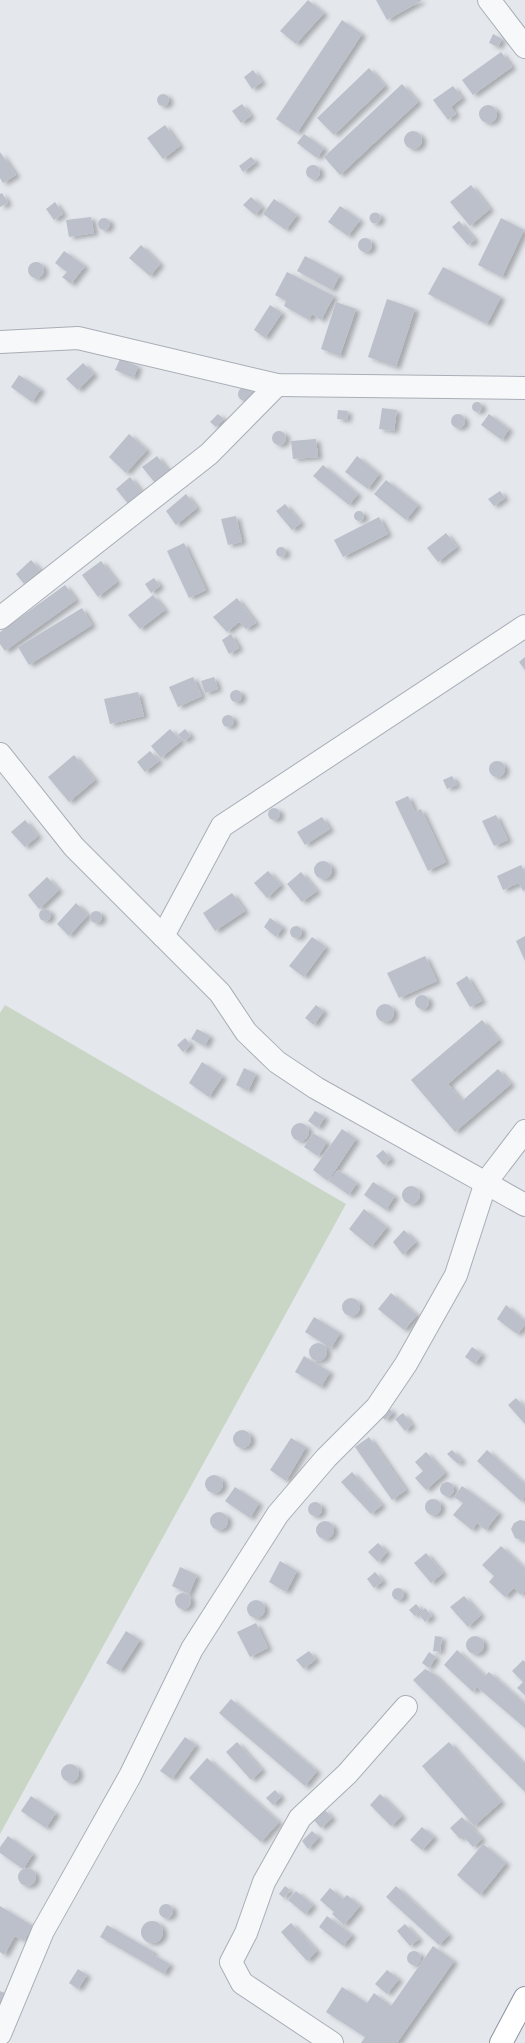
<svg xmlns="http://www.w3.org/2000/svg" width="525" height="2043" font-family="'Space Grotesk',sans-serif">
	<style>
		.green { fill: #c9d6c5 }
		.building { fill: #bbc0ca; filter: url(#shadow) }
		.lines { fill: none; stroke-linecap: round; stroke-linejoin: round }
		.minor-casing { stroke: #a9aeb7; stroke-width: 24 }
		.highway-casing { stroke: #8b94a3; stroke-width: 24 }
		.minor { stroke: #f7f8fa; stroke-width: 22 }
		.highway { stroke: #fff; stroke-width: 22 }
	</style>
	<defs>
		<filter id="shadow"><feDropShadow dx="4.5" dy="2.5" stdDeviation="2" flood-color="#0004"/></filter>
	</defs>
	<rect width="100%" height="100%" fill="#e4e7ec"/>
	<path class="green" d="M5,1005L346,1204L0,1834V1013Z"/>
	<g class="building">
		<path d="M308,0L324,13L296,44L280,31Z"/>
		<path d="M376,0H421V1L387,20Z"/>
		<path d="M342,20L362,34L297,133L276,119Z"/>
		<path d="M493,34L502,39L498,47L489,43Z"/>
		<path d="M501,52L512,67L473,95L462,80Z"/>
		<path d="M369,68L385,86L334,135L317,118Z"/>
		<path d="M253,70L262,82L252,89L244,77Z"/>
		<path d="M402,84L418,102L340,175L324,157Z"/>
		<path d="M453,86L462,98L451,107L456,114L448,120L433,100Z"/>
		<circle cx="163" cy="100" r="6"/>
		<path d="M242,104L251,116L241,123L232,111Z"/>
		<circle cx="488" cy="114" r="9"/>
		<path d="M165,125L180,146L163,159L147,138Z"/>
		<circle cx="413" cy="140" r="9"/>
		<path d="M304,134L324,148L317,158L297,143Z"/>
		<path d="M0,152L16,175L3,183L0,178Z"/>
		<path d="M251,157L256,162L243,172L239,166Z"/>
		<circle cx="313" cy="172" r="7"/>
		<path d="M471,185L490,209L470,226L450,202Z"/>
		<path d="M2,193L8,203L0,207V194Z"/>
		<path d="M251,197L262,207L255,215L243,205Z"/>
		<path d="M274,199L297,215L286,230L263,214Z"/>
		<path d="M55,202L63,214L54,220L46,209Z"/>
		<path d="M340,206L360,220L348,236L328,222Z"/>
		<circle cx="375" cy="218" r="5.5"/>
		<path d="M91,217L94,233L69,237L66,220Z"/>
		<path d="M501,218L524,230L502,277L478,265Z"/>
		<circle cx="104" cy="224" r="6"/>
		<path d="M459,221L475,240L468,245L452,227Z"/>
		<circle cx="365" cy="245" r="7"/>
		<path d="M141,245L160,264L150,276L129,258Z"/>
		<path d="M64,251L85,266L71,284L62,277L67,272L55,263Z"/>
		<path d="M305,256L340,275L332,290L297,271Z"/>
		<circle cx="36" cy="270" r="8"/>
		<path d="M443,267L501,297L487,324L428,294Z"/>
		<path d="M287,272L334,296L321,320L312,314L309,320L284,306L286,301L275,295Z"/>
		<path d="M387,299L415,309L396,367L368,357Z"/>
		<path d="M336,302L356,309L340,356L321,349Z"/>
		<path d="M270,305L282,313L265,338L254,330Z"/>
		<path d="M120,359L138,366L134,378L115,370Z"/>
		<path d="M83,363L94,374L78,390L66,379Z"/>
		<path d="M19,375L41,389L32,402L11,387Z"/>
		<circle cx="245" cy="394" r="7"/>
		<circle cx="477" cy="407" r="5"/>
		<path d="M382,408L397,410L394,431L379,429Z"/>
		<path d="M338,410L348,411L347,420L337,419Z"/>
		<path d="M218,414L224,419L216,427L210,422Z"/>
		<path d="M489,414L509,429L502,440L481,425Z"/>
		<circle cx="458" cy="421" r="7"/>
		<circle cx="279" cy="438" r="7"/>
		<path d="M129,434L147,450L126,473L109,457Z"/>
		<path d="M316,439L318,457L293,459L291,441Z"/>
		<path d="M157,456L170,473L156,484L142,467Z"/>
		<path d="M357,456L379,474L368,489L345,472Z"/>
		<path d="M323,465L358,494L349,505L313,476Z"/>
		<path d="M130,477L144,495L130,506L116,489Z"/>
		<path d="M386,480L418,505L406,520L374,494Z"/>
		<path d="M500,491L505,498L494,506L488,499Z"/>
		<path d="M186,494L197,508L176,525L166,511Z"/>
		<path d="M285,504L301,523L292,530L276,511Z"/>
		<circle cx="359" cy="516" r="5"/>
		<path d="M236,516L242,542L228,545L221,519Z"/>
		<path d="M379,517L388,534L343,557L334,540Z"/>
		<path d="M446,533L457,547L438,562L427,548Z"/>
		<path d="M184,543L206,590L189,598L167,551Z"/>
		<circle cx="281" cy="552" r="5"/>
		<path d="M31,560L40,570L24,584L16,574Z"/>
		<path d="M101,561L117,582L98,597L82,575Z"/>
		<path d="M154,578L160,586L151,593L145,584Z"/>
		<path d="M65,585L76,600L5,651L0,644V632Z"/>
		<path d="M153,595L165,610L140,629L128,615Z"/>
		<path d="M237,598L256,623L246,629L239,622L227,632L213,617Z"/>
		<path d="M82,608L92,625L29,665L18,647Z"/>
		<path d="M231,634L239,648L229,654L222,640Z"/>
		<path d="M525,657V670L519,662Z"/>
		<path d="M193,677L202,696L178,707L169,687Z"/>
		<path d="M214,677L218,689L205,693L201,681Z"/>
		<circle cx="236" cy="696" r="6"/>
		<path d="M138,692L144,716L110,724L104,699Z"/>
		<circle cx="228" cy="721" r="6"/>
		<path d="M170,729L181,741L161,758L151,746Z"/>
		<path d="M185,729L191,736L184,741L178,735Z"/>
		<path d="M150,751L159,761L145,772L137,762Z"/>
		<path d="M74,755L95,780L69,802L48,777Z"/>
		<circle cx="497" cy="769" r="8"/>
		<path d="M452,776L457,785L447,789L443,780Z"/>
		<path d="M408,796L415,812L421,809L446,862L428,871L395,802Z"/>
		<circle cx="274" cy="814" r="6"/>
		<path d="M496,815L508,840L494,846L482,821Z"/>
		<path d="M322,817L330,829L305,845L297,832Z"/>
		<path d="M25,820L38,836L25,847L11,832Z"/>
		<circle cx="323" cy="870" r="9"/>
		<path d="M521,865L525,873V890L523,891L519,883L503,890L497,876Z"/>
		<path d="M268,871L281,885L267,898L254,883Z"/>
		<path d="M301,872L317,891L302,902L287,884Z"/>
		<path d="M47,877L59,890L39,909L28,895Z"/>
		<path d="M232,893L245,911L215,931L203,913Z"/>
		<path d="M76,903L88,915L69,936L57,924Z"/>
		<circle cx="45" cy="915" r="6"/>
		<circle cx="96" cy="917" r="6"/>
		<path d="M270,918L283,927L276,937L264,927Z"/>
		<circle cx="296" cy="932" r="6"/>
		<path d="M525,936V961L516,941Z"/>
		<path d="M312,937L326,947L304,977L289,966Z"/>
		<path d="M425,956L437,981L399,998L387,973Z"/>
		<path d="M467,976L482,1001L470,1007L456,983Z"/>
		<circle cx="422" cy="1002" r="7"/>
		<circle cx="385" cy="1013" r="9"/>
		<path d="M316,1005L324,1011L314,1025L305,1018Z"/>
		<path d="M482,1020L499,1040L448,1084L462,1101L498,1069L511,1084L455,1132L411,1080Z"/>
		<path d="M197,1029L210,1036L205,1046L191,1039Z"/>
		<path d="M185,1038L191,1045L183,1052L177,1045Z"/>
		<path d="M202,1062L223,1076L209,1097L189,1083Z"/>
		<path d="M244,1068L256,1074L248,1091L236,1085Z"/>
		<path d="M315,1111L325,1117L318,1128L308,1121Z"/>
		<circle cx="300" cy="1132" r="9"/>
		<path d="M342,1129L356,1139L328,1181L313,1170Z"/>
		<path d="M313,1133L327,1142L318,1156L304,1147Z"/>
		<path d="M383,1150L391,1159L384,1165L376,1156Z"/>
		<path d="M338,1170L357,1183L349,1195L329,1181Z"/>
		<path d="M373,1182L395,1196L386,1210L364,1195Z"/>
		<circle cx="411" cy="1195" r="9"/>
		<path d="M364,1209L387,1227L371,1247L349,1229Z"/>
		<path d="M404,1230L416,1242L403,1255L393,1242Z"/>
		<path d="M391,1293L417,1315L404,1330L378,1309Z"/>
		<circle cx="351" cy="1307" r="9"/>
		<path d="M506,1305L525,1321V1325L517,1334L497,1319Z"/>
		<path d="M314,1317L340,1333L331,1348L305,1332Z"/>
		<circle cx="318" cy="1352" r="9"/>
		<path d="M472,1347L482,1354L475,1364L465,1357Z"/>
		<path d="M304,1356L330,1372L321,1387L295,1372Z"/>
		<path d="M516,1398L525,1408V1424L508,1405Z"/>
		<path d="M388,1407L393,1413L385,1420L380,1414Z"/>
		<path d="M403,1413L412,1425L405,1431L395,1419Z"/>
		<circle cx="242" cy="1439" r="9"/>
		<path d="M369,1437L406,1490L392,1500L355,1447Z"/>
		<path d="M291,1438L306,1447L286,1481L270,1470Z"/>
		<path d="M452,1450L462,1460L458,1464L447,1454Z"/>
		<path d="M487,1450L525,1484V1496L521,1501L477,1461Z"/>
		<path d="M426,1452L445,1473L426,1490L415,1478L423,1471L415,1462Z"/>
		<path d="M352,1472L382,1505L371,1514L341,1482Z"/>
		<circle cx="214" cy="1484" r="9"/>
		<circle cx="447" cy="1489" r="7"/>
		<path d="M462,1486L499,1513L486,1530L477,1523L472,1530L453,1515L463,1503L454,1497Z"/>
		<path d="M235,1487L259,1503L250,1518L225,1501Z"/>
		<circle cx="433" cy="1507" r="8"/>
		<circle cx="315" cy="1509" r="7"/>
		<circle cx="219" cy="1521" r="9"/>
		<path d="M520,1520L525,1521V1539L521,1540L515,1538L511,1529L514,1523Z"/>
		<circle cx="325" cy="1530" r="9"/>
		<path d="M378,1543L387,1552L378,1562L368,1552Z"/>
		<path d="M501,1546L525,1569V1590L521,1595L514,1588L505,1597L489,1582L494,1576L482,1565Z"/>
		<path d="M426,1553L443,1573L431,1583L414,1563Z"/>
		<path d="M280,1561L297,1571L286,1592L269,1582Z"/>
		<path d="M180,1567L197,1575L189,1594L172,1586Z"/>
		<path d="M375,1572L383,1581L374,1588L367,1579Z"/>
		<circle cx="398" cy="1594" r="6"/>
		<circle cx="183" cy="1601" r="8"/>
		<path d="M464,1596L481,1615L468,1627L450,1607Z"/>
		<circle cx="256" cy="1609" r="9"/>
		<path d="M416,1604L421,1610L415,1616L409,1610Z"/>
		<path d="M425,1608L432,1616L425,1622L419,1614Z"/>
		<path d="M256,1623L268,1648L250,1657L237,1632Z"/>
		<path d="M126,1631L140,1640L120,1671L106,1663Z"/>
		<circle cx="475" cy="1645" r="9"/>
		<path d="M435,1636L442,1637L440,1652L433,1651Z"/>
		<path d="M457,1650L485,1676L489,1672L525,1704V1728L477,1687L473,1692L444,1665Z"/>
		<path d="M309,1651L316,1659L304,1669L296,1660Z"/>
		<path d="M429,1652L436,1657L429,1668L422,1663Z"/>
		<path d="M523,1660L525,1662V1695L517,1688L523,1682L512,1671Z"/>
		<path d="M425,1669L434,1674L523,1763L525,1761V1792L413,1680Z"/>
		<path d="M231,1699L317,1771L305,1786L219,1713Z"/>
		<path d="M185,1737L196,1745L172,1779L160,1771Z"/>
		<path d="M237,1742L262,1770L251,1780L226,1752Z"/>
		<path d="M449,1742L501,1802L474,1826L422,1766Z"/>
		<path d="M207,1758L279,1822L261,1842L189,1778Z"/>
		<circle cx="70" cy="1773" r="9"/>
		<path d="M275,1790L281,1797L273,1805L266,1798Z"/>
		<path d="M380,1794L402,1816L391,1826L370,1805Z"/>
		<path d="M31,1796L56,1813L46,1828L21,1811Z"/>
		<path d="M324,1809L332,1818L321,1828L313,1819Z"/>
		<path d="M462,1817L482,1839L473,1847L463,1836L460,1839L450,1828Z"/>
		<path d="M422,1827L434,1837L422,1850L410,1840Z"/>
		<path d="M312,1831L319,1837L308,1849L302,1841Z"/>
		<path d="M8,1836L33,1854L23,1869L0,1853V1847Z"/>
		<path d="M483,1844L506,1863L480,1895L457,1875Z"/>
		<circle cx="27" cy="1877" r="9"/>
		<path d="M285,1886L290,1890L284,1898L279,1894Z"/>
		<path d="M396,1886L449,1935L439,1945L386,1897Z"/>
		<path d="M330,1888L343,1899L347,1895L360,1906L344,1925L332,1914L334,1912L320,1900Z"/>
		<path d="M296,1891L313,1905L305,1914L288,1900Z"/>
		<circle cx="166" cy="1911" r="7"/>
		<path d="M0,1906L33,1926L24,1941L15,1936L4,1955L0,1952Z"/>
		<path d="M327,1916L352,1935L343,1946L319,1927Z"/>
		<circle cx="152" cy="1932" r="11"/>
		<path d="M291,1923L317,1951L307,1961L281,1932Z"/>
		<path d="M405,1924L419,1939L410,1946L397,1931Z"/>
		<path d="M107,1925L154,1952L152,1954L170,1964L164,1974L100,1937Z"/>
		<path d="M433,1946L454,1961L397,2043H361L365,2037L326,2012L342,1987L367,2003L374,1993L391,2006Z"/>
		<circle cx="414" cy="1958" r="7"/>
		<path d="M78,1969L87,1975L78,1989L69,1983Z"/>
		<path d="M387,1970L399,1979L387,1994L375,1984Z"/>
		<path d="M0,1991L7,1994L0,2013Z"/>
	</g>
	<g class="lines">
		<g class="minor-casing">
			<g id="minor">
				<path d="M489,0L525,47"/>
				<path d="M0,342L78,338L277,385L525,388"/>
				<path d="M0,618L209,454L277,385"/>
				<path d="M0,754L74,847L220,993L246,1032L277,1062L316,1088L525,1205"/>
				<path d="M163,936L222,826L525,626"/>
				<path d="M0,2034L43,1931L130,1776L192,1649L278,1514L326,1458L377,1407L406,1364L456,1275L486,1182L525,1131"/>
				<path d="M332,2043L242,1983L231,1962L246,1933L264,1882L300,1818L347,1774L406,1707"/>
			</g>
		</g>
		<g class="highway-casing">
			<path id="highway" d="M501,2043L525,1998"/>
		</g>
		<use href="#minor" class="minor"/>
		<use href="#highway" class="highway"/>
	</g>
</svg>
